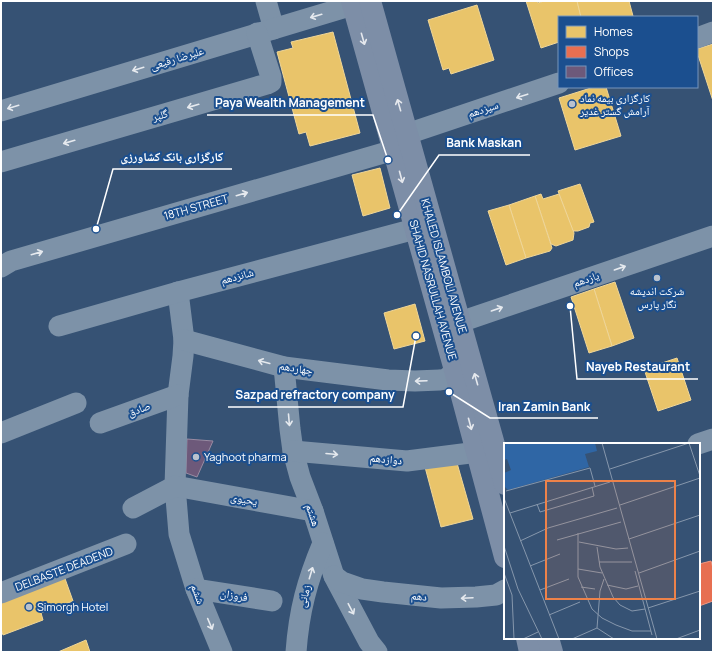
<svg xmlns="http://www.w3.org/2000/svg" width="714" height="653" font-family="Manrope,'Noto Naskh Arabic',sans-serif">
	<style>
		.homes { fill: #e9c46a; stroke: #f0d697 }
		.shops { fill: #e76f51; stroke: #ee9a85 }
		.offices { fill: #6d597a; stroke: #998ba2 }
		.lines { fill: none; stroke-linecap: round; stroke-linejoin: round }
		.minor { stroke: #7d92a8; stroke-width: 21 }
		.major { stroke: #7d8ea7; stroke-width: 22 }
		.oneway { stroke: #e5e9ee }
		.oneway2 { stroke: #e5e8ed }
		.poi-dot { fill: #b9c2ce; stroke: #1b4f8f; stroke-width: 1.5 }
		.labels { text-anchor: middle; stroke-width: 4; stroke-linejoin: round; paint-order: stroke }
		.street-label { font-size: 11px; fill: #fff; stroke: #1b4f8f }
		.poi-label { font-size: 11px; fill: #fff; stroke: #1b4f8f; text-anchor: start }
		.inset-road { fill: none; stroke: #8697ac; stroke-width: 1 }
		.view { fill: #ee8249; fill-opacity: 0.15; stroke: #ee8249; stroke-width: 2 }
		.inset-edge { fill: none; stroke: #fff; stroke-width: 2 }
		.leader { fill: none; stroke: #fff; stroke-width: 1.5 }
		.callout-dot { fill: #fff; stroke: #1b4f8f; stroke-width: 1.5 }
		.callout-label { font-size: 12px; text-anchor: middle; font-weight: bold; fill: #fff; stroke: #1b4f8f; stroke-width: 4; stroke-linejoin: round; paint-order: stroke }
	</style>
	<rect width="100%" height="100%" fill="#365274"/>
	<g class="homes">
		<path d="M526,1H537L538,3L544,1H577L581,17H559V42L541,48Z"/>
		<path d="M577,1H629L633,16L630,17H581Z"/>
		<path d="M477,5L494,60L451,74L449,68L443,70L428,20Z"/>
		<path d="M333,32L360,133L310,146L306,132L299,134L277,52L293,48L291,42Z"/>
		<path d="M713,44V101L697,52V49Z"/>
		<path d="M594,87H606L621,136L575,150L559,98Z"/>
		<path d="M380,168L390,208L363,216L352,175Z"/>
		<path d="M580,184L594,222L590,223L589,227L578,231H573L558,191Z"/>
		<path d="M541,194L543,199L559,194L574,233L573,240L556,246L551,244L535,196Z"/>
		<path d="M535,196L552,248L550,251L526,258L509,205Z"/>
		<path d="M509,205L526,258L506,265L488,211Z"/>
		<path d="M615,282L634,338L612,346L594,289Z"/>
		<path d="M594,289L612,346L589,353L571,297Z"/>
		<path d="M415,304L425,341L394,349L384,313Z"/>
		<path d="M677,358L691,400L658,411L644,369Z"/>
		<path d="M457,463L473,519L441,527L425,467Z"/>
		<path d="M63,573L73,601L41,613L43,620L3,635L1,629V596Z"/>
		<path d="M86,640L90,652H58Z"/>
	</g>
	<path class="shops" d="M711,561L713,568V601L699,606V564Z"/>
	<path class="offices" d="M187,439L213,441L197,477L186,473Z"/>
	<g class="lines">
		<g class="minor">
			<path d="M266,1L274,29"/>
			<path d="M697,38L713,32"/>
			<path d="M1,111L353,5"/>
			<path d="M407,134L559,83"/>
			<path d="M1,162L267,84L271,82V77L257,33"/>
			<path d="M1,267L11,261L394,150"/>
			<path d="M178,292L184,340L183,356L178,395L175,486L179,534L196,589L222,652"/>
			<path d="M460,322L713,236"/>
			<path d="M59,326L178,292L415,229"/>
			<path d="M184,340L284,367L388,380L415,381L440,380L446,379L451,375L455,370"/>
			<path d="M284,367L290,429L293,451L300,477L313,511L334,576L369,642L377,652"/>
			<path d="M100,423L178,395"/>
			<path d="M1,433L76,403"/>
			<path d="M698,444L713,439"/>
			<path d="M293,451L407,461L478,452"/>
			<path d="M133,508L175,486L313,511"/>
			<path d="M334,576L342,582L362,589L383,592L441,598L476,597L496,595L505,590"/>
			<path d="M196,589L272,601"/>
			<path d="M1,593L126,544"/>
			<path d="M296,652C299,611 307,581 323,543"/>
		</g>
		<g class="major">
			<path d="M352,1L455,370L505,557"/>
			<path d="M370,1L505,484"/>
			<path d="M527,638L530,652"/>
			<path d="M548,638L552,652"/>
		</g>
	</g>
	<defs><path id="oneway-shaft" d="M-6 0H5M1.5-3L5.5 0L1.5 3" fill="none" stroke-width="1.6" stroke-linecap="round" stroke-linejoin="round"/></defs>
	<g class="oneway">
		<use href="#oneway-shaft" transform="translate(316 16) rotate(164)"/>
		<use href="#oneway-shaft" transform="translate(138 69) rotate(163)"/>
		<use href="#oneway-shaft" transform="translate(522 96) rotate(162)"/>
		<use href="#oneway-shaft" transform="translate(193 106) rotate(164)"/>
		<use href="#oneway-shaft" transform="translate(13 107) rotate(163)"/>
		<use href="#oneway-shaft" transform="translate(69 142) rotate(164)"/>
		<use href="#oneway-shaft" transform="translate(242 194) rotate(-16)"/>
		<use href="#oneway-shaft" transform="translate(37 253) rotate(-16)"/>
		<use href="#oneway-shaft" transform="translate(620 268) rotate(-19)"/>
		<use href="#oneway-shaft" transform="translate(497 309) rotate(-19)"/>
		<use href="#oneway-shaft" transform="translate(264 362) rotate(-165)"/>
		<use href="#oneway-shaft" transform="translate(421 381) rotate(178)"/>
		<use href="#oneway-shaft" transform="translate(289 420) rotate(85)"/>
		<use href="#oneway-shaft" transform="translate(332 454) rotate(5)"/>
		<use href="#oneway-shaft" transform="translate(311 573) rotate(-73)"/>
		<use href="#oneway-shaft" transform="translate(467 598) rotate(177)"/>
		<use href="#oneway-shaft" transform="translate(351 609) rotate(62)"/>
		<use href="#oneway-shaft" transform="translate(210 624) rotate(67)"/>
	</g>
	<g class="oneway2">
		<use href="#oneway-shaft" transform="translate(363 39) rotate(74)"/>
		<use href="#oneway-shaft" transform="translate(399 105) rotate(-106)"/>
		<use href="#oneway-shaft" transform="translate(401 177) rotate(75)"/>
		<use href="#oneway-shaft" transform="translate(476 379) rotate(-106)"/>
		<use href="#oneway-shaft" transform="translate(470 424) rotate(75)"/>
	</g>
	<g class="poi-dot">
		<circle cx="572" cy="104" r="4"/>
		<circle cx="657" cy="278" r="4"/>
		<circle cx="196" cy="457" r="4"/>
		<circle cx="29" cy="607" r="4"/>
	</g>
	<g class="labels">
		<g class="street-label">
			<text transform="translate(177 58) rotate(-17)" y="4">علیرضا رفیعی</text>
			<text transform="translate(483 109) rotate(-18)" y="4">سیزدهم</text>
			<text transform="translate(160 115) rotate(-16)" y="4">گلپر</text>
			<text transform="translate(196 207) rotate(-16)" y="4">18TH STREET</text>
			<text transform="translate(444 266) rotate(74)" y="4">KHALED ISLAMBOLI AVENUE</text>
			<text transform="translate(237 276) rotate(-15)" y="4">شانزدهم</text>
			<text transform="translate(586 279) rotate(-19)" y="4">یازدهم</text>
			<text transform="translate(433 290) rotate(74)" y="4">SHAHID NASRULLAH AVENUE</text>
			<text transform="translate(296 368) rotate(9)" y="4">چهاردهم</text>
			<text transform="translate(139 409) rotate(-20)" y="4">صادق</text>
			<text transform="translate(386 459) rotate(5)" y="4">دوازدهم</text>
			<text transform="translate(244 499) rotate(10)" y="4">یحیوی</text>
			<text transform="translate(313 515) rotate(71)" y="4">هشتم</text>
			<text transform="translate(64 569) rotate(-21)" y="4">DELBASTE DEADEND</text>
			<text transform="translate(198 594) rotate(69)" y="4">ششم</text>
			<text transform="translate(234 595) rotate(9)" y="4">فروزان</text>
			<text transform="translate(304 596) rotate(-76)" y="4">زمانی</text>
			<text transform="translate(419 596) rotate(6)" y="4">دهم</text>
		</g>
		<g class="poi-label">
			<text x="580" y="102">کارگزاری بیمه نماد<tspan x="580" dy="13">آرامش گستر غدیر</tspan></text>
			<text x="657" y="295" text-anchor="middle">شرکت اندیشه<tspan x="657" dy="13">نگار پارس</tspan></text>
			<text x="204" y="461">Yaghoot pharma</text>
			<text x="37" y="611">Simorgh Hotel</text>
		</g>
	</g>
	<g transform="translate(504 443)">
		<rect width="196" height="196" fill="#365274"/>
		<path d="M0,0H91L93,8L81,11L85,24L4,47L0,43V30L7,27L3,16L0,17Z" fill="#2f66a5"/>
		<path class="inset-road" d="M98,0L153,196M185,0L196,33M106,26L185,0M2,48L86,25L91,43M0,55L55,196M33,61L36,69L90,53L88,44M116,62L196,35M6,70L106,39M74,90V134L88,166L98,175L112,182L128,188H147M125,96L196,72M53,97L117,79M16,98L44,85L113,65M75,99L112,106L124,105M0,103L14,146L38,196M93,104L96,124L109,154L116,162L128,168L141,166M95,119H128M26,123L56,111M74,126L98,130M131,128L148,192M0,130L8,152L10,196M135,130L196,108M103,142L122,146L134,143M77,144L91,146M36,147L65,136M144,165L196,148M45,172L76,159M93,185L96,148L100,136M19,196L34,189M68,196L93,185L110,196M172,196L196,187"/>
		<path class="view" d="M42,38H171V156H42Z"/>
		<rect width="196" height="196" class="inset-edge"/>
	</g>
	<path class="leader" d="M388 160L373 115H207M397 215L439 155H530M96 229L113 169H232M570 306L577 379H698M416 336L403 407H228M449 392L490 418H598"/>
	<g class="callout-dot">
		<circle cx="388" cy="160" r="4"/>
		<circle cx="397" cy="215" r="4"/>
		<circle cx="96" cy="229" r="4"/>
		<circle cx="570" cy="306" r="4"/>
		<circle cx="416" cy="336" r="4"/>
		<circle cx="449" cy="392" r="4"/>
	</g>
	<g class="callout-label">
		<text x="290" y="107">Paya Wealth Management</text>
		<text x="484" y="147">Bank Maskan</text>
		<text x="172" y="161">کارگزاری بانک کشاورزی</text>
		<text x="638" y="371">Nayeb Restaurant</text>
		<text x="315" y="399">Sazpad refractory company</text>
		<text x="544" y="411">Iran Zamin Bank</text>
	</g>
	<rect width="714" height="653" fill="none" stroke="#ffffff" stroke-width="4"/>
	<rect x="558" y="16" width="140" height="72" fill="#1b4f8f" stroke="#7695bc"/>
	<rect x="566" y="26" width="20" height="12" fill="#e9c46a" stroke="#7695bc"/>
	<text x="594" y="36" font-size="12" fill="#ffffff">Homes</text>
	<rect x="566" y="46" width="20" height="12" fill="#e76f51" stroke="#7695bc"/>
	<text x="594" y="56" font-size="12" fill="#ffffff">Shops</text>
	<rect x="566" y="66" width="20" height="12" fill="#6d597a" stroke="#7695bc"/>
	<text x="594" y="76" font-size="12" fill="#ffffff">Offices</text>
</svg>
